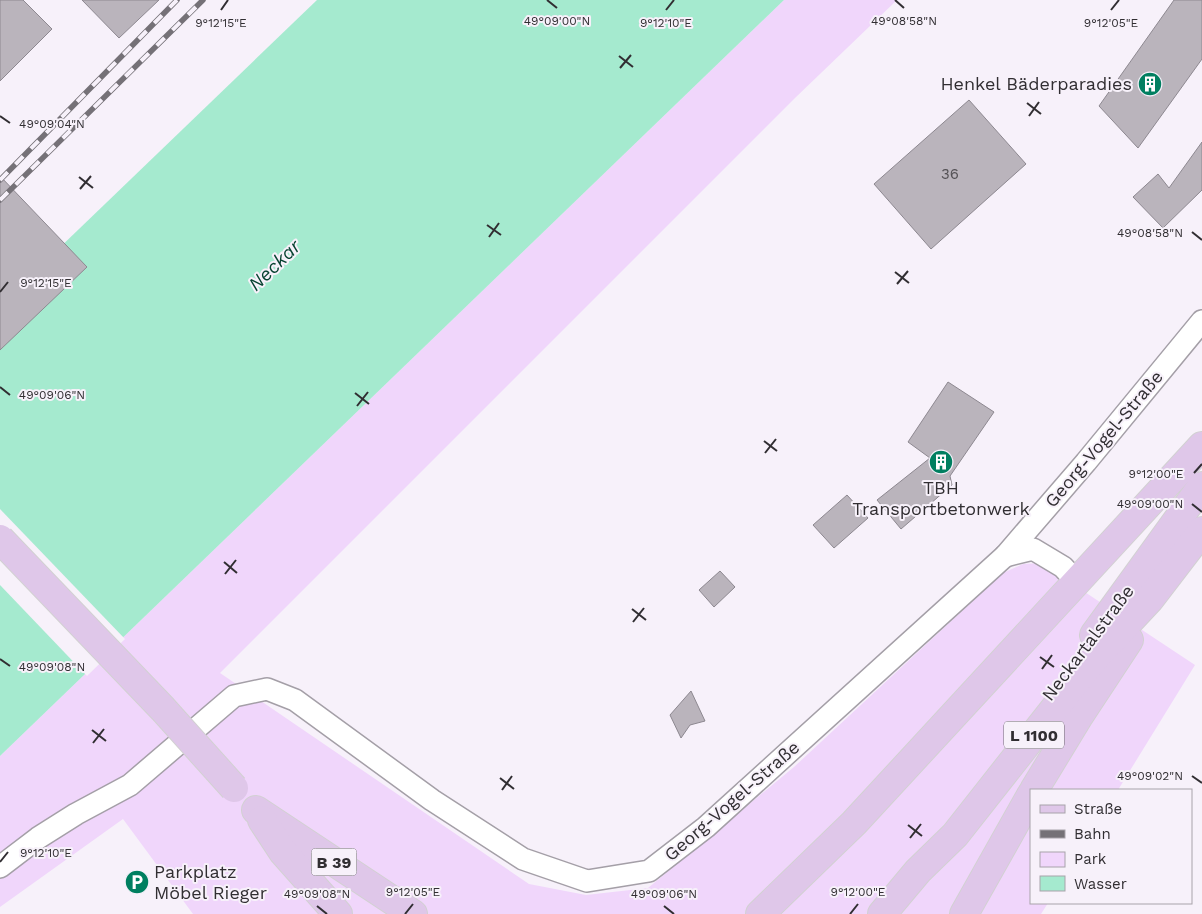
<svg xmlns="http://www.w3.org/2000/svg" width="1202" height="914" font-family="'Work Sans',sans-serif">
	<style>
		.green { fill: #f0d6fb }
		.water { fill: #a5eacf }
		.pier { fill: #f7f1fa }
		.building { fill: #bab4bc; stroke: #8d8890 }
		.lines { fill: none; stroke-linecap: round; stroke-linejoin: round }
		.minor-casing { stroke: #a49fa7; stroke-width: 24 }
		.primary-casing { stroke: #d2d1d2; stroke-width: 30 }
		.minor { stroke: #fff; stroke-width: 21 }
		.primary { stroke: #dfc7e9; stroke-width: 28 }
		.rail-casing { stroke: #757177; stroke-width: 5.5 }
		.rail { stroke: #f7f1fa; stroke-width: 4; stroke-dasharray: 11; stroke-linecap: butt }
		.primary-bridge-casing { stroke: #d2d1d2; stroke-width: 30; stroke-linecap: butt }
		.primary-bridge { stroke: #dfc7e9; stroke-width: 28 }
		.ticks { fill: none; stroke: #312e32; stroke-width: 2 }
		.labels { text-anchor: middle; stroke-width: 4; stroke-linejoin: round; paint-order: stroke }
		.number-label { font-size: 15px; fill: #535054 }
		.shield { fill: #f7f1fa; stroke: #6c686e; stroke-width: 1 }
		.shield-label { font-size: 16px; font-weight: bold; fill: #312e32 }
		.poi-label { font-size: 18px; fill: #312e32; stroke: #f7f1fa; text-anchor: end }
		.street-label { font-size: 18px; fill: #312e32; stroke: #f7f1fa }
		.water-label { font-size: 19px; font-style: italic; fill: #074331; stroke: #f7f1fa }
		.ticks-label { font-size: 12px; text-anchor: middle; fill: #312e32; stroke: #f7f1fa; stroke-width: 4; stroke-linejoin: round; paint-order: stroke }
	</style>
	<rect width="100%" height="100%" fill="#f7f1fa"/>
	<path class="green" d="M784,0H897L795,98L220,673L529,884L586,895L648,888L794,767L1003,573L1023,564L1041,563L1195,665L1118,790H1031V903H1048L1041,914H193L123,819L0,907V756Z"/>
	<path class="water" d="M317,0H784L0,756V305Z"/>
	<path class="pier" d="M0,509L125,639L87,676L0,585Z"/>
	<g class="building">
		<path d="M0,0H23L52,29L0,81Z"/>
		<path d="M82,0H159L119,38Z"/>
		<path d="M1174,0H1202V59L1138,148L1099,106Z"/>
		<path d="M969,100L1026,164L931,249L874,184Z"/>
		<path d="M1202,142V190L1163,228L1133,197L1158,174L1169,188Z"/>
		<path d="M0,176L87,267L0,350Z"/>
		<path d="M948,382L994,412L950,476L952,485L901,529L877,500L930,458L908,442Z"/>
		<path d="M847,495L868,518L834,548L813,525Z"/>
		<path d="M720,571L735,587L714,607L699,590Z"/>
		<path d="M691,691L705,721L690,725L681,738L670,715Z"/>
	</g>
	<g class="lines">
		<g class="minor-casing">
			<g id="minor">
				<path d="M1005,556L1033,549L1063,567L1077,582"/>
				<path d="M0,867L38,838L76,814L130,785L234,696L267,689L295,700L432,800L523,859L587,881L649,871L706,827L1005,556L1086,462L1202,321"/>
			</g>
		</g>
		<g class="primary-casing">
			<g id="primary">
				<path d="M1094,635L1202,486"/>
				<path d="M1034,790L1079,716L1129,640"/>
				<path d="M256,810L413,914"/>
				<path d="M262,820L283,852L338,914"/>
				<path d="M760,914L854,823L1202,446"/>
				<path d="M882,914L918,871L955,835L1092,661L1150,599L1202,531"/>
				<path d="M964,914L1031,795"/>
			</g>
		</g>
		<use href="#minor" class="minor"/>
		<use href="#primary" class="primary"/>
		<g class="rail-casing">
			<g id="rail">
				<path d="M0,180L177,0"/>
				<path d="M0,200L203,0"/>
			</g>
		</g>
		<use href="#rail" class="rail"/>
		<g class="primary-bridge-casing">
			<path id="primary-bridge" d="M0,539L163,709L234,788"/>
		</g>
		<use href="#primary-bridge" class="primary-bridge"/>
	</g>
	<path class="ticks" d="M547,0L557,8M895,0L904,8M221,10L228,0M666,10L674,0M1111,10L1119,0M619,56L633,67M620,68L631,55M1027,103L1041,114M0,116L10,123M1029,116L1039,102M79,177L93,188M80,189L91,176M487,225L501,235M1192,232L1202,240M489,237L499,223M895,272L909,283M897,284L908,271M0,292L8,282M0,387L10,395M355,393L369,404M357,406L368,392M764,441L777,451M765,453L776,439M1194,473L1202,464M1192,504L1202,512M224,562L237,573M225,574L236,560M632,609L646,620M633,622L644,608M1040,657L1054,667M0,659L10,666M1042,669L1052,655M92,730L106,741M93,743L104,729M1192,776L1202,783M500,778L514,789M502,790L512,776M908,825L922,836M910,838L921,824M0,862L8,852M317,906L327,914M664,906L674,914M405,914L413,904M850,914L858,904"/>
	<defs>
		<g id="building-disc" transform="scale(1.25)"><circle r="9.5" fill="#007f60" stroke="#f7f1fa"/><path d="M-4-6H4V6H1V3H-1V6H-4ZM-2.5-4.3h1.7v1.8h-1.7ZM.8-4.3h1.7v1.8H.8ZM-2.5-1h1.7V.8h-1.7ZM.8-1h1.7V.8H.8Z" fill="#fff"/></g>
		<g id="parking-disc" transform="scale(1.25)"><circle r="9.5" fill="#007f60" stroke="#f7f1fa"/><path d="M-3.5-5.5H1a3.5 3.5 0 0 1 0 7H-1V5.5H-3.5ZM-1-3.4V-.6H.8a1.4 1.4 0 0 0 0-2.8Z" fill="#fff"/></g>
	</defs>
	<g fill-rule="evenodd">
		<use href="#building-disc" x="1150" y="84"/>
		<use href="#building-disc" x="941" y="462"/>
		<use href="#parking-disc" x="137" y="882"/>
	</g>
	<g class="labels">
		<g class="number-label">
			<text x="950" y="179">36</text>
		</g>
		<g class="shield">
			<rect x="1004" y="721.5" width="60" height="27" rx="4"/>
			<rect x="311.5" y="848.5" width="45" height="27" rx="4"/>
		</g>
		<g class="shield-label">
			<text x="1034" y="741">L 1100</text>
			<text x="334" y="868">B 39</text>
		</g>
		<g class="poi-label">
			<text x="1132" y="90">Henkel Bäderparadies</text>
			<text x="941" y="494" text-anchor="middle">TBH<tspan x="941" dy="21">Transportbetonwerk</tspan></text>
			<text x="154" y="878" text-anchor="start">Parkplatz<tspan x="154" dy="21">Möbel Rieger</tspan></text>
		</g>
		<g class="street-label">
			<text transform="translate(1104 439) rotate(-50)" y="6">Georg-Vogel-Straße</text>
			<text transform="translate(1088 643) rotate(-53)" y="6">Neckartalstraße</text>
			<text transform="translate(732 801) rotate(-41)" y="6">Georg-Vogel-Straße</text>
		</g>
		<g class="water-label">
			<text transform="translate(274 265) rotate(-44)" y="7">Neckar</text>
		</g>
	</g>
	<g class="ticks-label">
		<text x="557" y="25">49°09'00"N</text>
		<text x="904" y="25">49°08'58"N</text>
		<text x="221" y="27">9°12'15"E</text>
		<text x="666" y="27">9°12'10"E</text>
		<text x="1111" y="27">9°12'05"E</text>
		<text x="52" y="128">49°09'04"N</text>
		<text x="1150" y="237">49°08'58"N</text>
		<text x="46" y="287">9°12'15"E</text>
		<text x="52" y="399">49°09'06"N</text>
		<text x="1156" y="478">9°12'00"E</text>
		<text x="1150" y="508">49°09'00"N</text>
		<text x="52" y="671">49°09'08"N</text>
		<text x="1150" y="780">49°09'02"N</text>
		<text x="46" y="857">9°12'10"E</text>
		<text x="413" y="896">9°12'05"E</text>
		<text x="858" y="896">9°12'00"E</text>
		<text x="317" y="898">49°09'08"N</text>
		<text x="664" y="898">49°09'06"N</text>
	</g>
	<rect x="1030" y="789" width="162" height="115" fill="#f7f1fa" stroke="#a8a3aa"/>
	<rect x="1040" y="805" width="25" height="8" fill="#dfc7e9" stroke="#a8a3aa"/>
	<text x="1074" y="814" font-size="15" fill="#312e32">Straße</text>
	<rect x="1040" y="830" width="25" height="8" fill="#757177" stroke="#a8a3aa"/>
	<text x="1074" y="839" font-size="15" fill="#312e32">Bahn</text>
	<rect x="1040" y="852" width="25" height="15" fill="#f0d6fb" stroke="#a8a3aa"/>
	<text x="1074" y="864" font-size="15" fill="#312e32">Park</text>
	<rect x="1040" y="876" width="25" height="15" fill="#a5eacf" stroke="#a8a3aa"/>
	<text x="1074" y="889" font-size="15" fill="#312e32">Wasser</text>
</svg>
